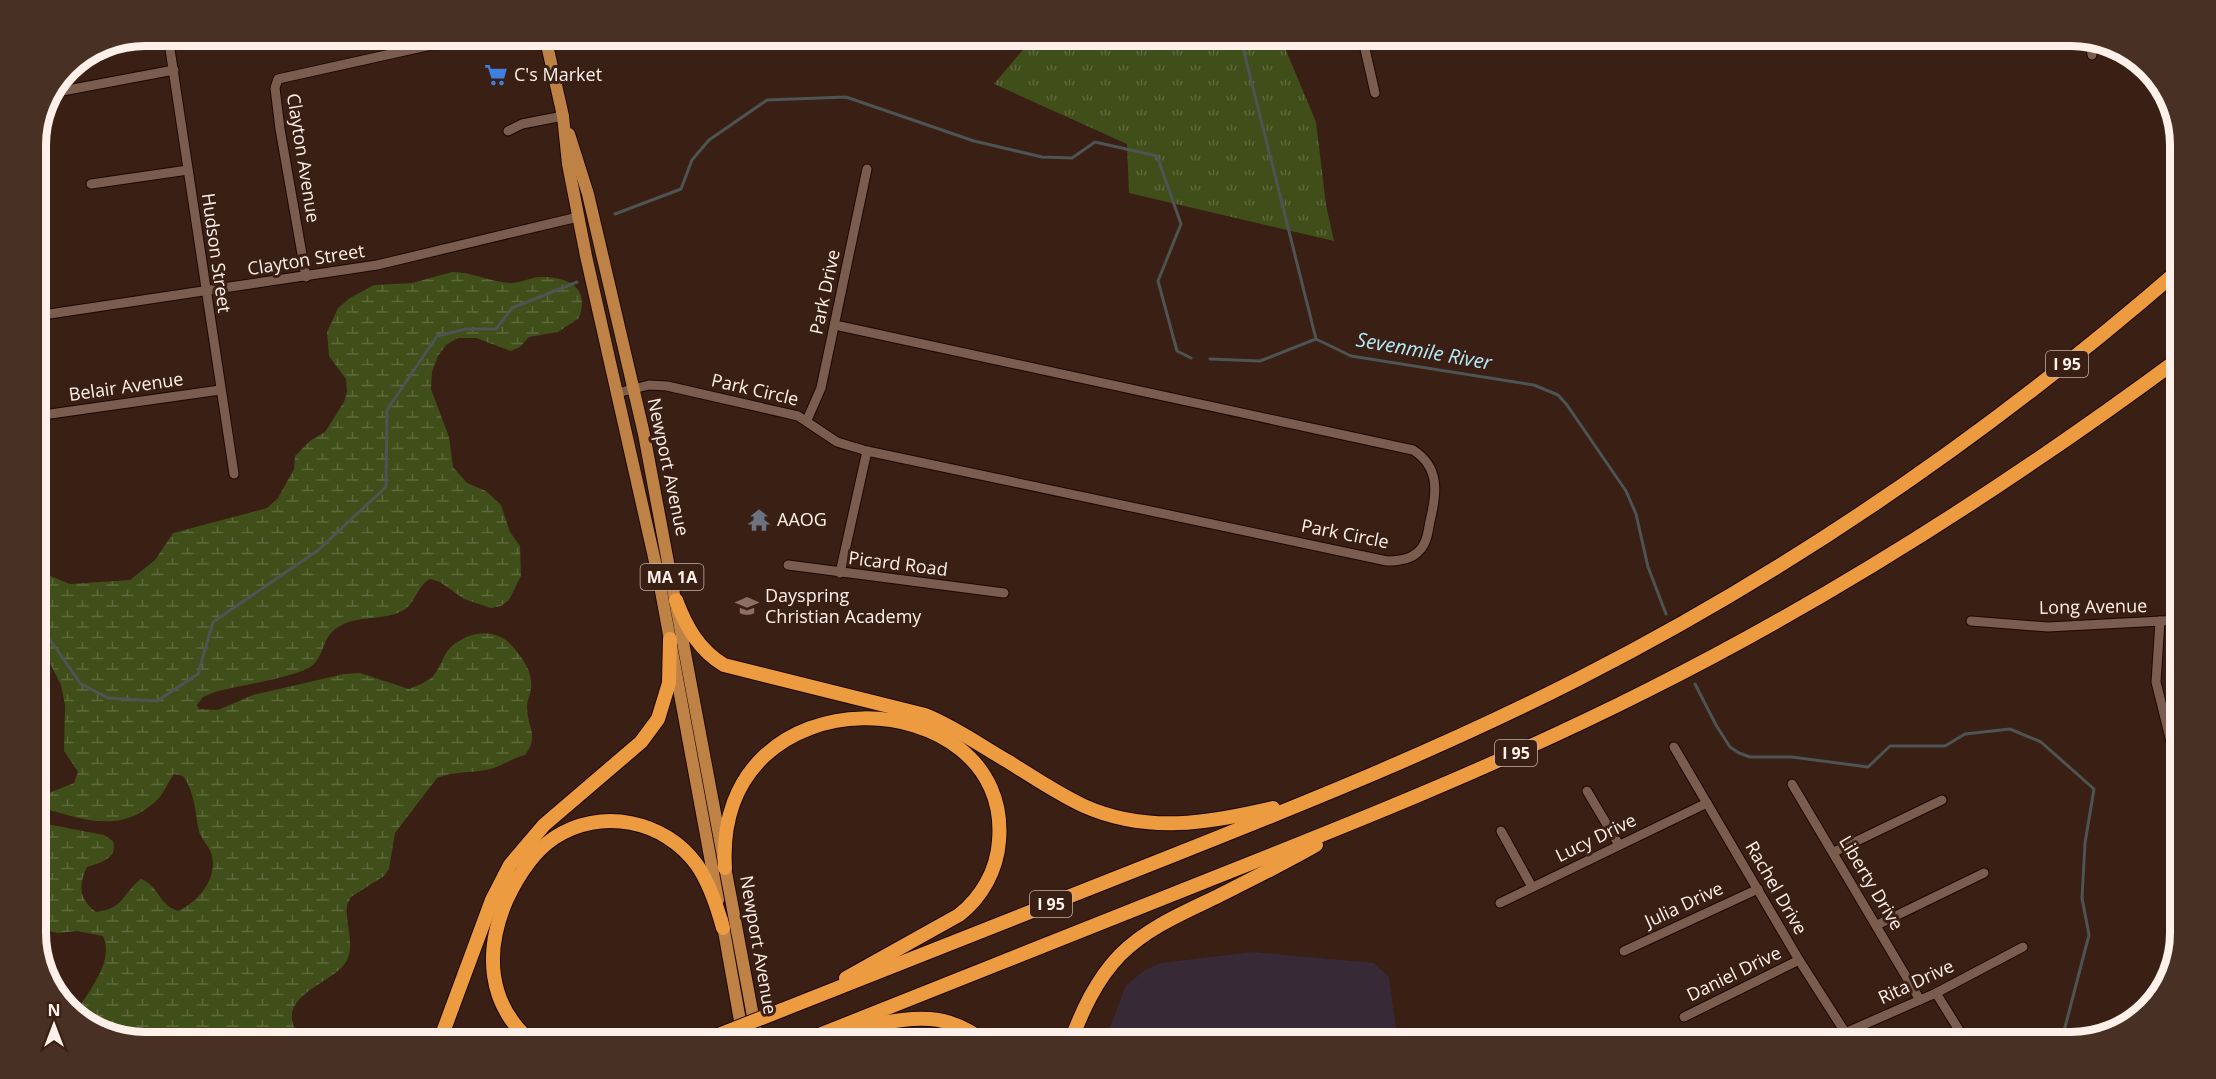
<svg xmlns="http://www.w3.org/2000/svg" width="2216" height="1079" font-family="'Open Sans',sans-serif">
	<style>
		.commercial { fill: #372935 }
		.wetland { fill: url(#wetland-marsh) }
		.park { fill: url(#park-tufts) }
		.lines { fill: none; stroke-linecap: round; stroke-linejoin: round }
		.stream { stroke: #4e5354; stroke-width: 3 }
		.minor-casing { stroke: #1f0801; stroke-width: 11 }
		.major-casing { stroke: #1f0801; stroke-width: 14 }
		.highway-casing { stroke: #1f0801; stroke-width: 16 }
		.minor { stroke: #7a5d4f; stroke-width: 9 }
		.major { stroke: #be8247; stroke-width: 12 }
		.highway { stroke: #ec9b41; stroke-width: 14 }
		.highway-bridge-casing { stroke: #1f0801; stroke-width: 16; stroke-linecap: butt }
		.highway-bridge { stroke: #ec9b41; stroke-width: 14 }
		.labels { text-anchor: middle; stroke-width: 6; stroke-linejoin: round; paint-order: stroke }
		.shield { fill: #391f14; stroke: #c4b2aa; stroke-width: 1.5 }
		.shield-label { font-size: 16px; font-weight: bold; fill: #fff1ea }
		.poi-label { font-size: 18px; fill: #fff1ea; stroke: #391f14; text-anchor: start }
		.street-label { font-size: 18px; fill: #fff1ea; stroke: #391f14 }
		.water-label { font-size: 20px; font-style: italic; fill: #b4eafa; stroke: #391f14 }
		.rim { fill: none; stroke: #fff1ea; stroke-width: 8 }
	</style>
	<defs>
		<pattern id="wetland-marsh" width="20" height="14" patternUnits="userSpaceOnUse" patternTransform="scale(1.5)"><rect width="20" height="14" fill="#404e1a"/><path d="M1 5h8M5 5V1M11 12h8M15 12V8" fill="none" stroke="#5d683b"/></pattern>
		<pattern id="park-tufts" width="24" height="20" patternUnits="userSpaceOnUse" patternTransform="scale(1.5)"><rect width="24" height="20" fill="#404e1a"/><path d="M3 7l-1-3M5 7V3M7 7l1-3M15 17l-1-3M17 17v-4M19 17l1-3" fill="none" stroke="#5d683b"/></pattern>
	</defs>
	<rect width="100%" height="100%" fill="#391f14"/>
	<path class="commercial" d="M1253,952L1374,963L1389,977L1398,1043H1104L1126,985L1145,970L1160,963Z"/>
	<path class="wetland" d="M452,272C473,272 492,283 513,283C522,282 532,277 541,277C569,277 590,287 579,318L558,332L529,337L520,347L511,351L476,338H458L446,345L438,356L432,372L431,389L449,437L453,467L467,483L486,491L501,505L510,532L520,546L521,576L509,600L501,606L491,608L464,599L440,582L430,579C417,586 416,602 404,610C385,621 361,615 342,625C321,635 326,653 313,665C299,677 236,686 215,692L203,697L197,705L199,709L218,710L253,695L344,674L360,673L409,689C416,686 424,683 430,679C440,671 442,656 450,648C469,630 497,627 514,648C524,661 533,672 531,689C530,695 527,702 527,707C527,727 540,735 525,755C513,758 505,764 494,768C475,774 455,770 437,778L395,833L389,869L384,876L351,897L347,905C345,923 355,944 347,960C337,982 280,993 294,1027L326,1043H145L97,1032L76,1014C87,991 115,963 103,936L77,931L58,933L43,930L37,921C43,894 56,890 45,860L36,855V822L104,835L113,841C118,859 101,862 87,867C78,886 79,899 96,912C125,909 122,893 141,879C160,887 158,904 178,911C198,902 217,880 212,856C210,846 199,838 198,827C196,812 193,788 183,776L174,774C168,782 163,795 156,801C118,836 79,818 36,806V798L74,783L78,772L64,751L65,705L61,685L36,636V570L70,584L130,580L155,560L173,533L267,508L278,498L294,469L295,456L311,440L325,432L344,402L347,391L346,379L329,356L327,332L338,308L350,298L374,285L412,283Z"/>
	<path class="park" d="M1023,36H1280L1316,122L1326,205L1334,241L1129,193L1127,144L994,84L1026,46Z"/>
	<g class="lines">
		<g class="stream">
			<path d="M1240,36L1316,339L1351,356L1534,385L1558,395L1567,405L1626,491L1636,514L1648,567L1666,614"/>
			<path d="M615,214L681,189L692,160L709,140L767,100L846,97L974,141L1042,157L1072,158L1095,142L1157,156L1181,224L1158,281L1177,351L1191,358"/>
			<path d="M1210,359L1260,361L1316,339"/>
			<path d="M36,620L81,684L108,698L157,701L198,674L213,622L317,551L386,487L387,410L437,336L466,329H496L512,308L577,282"/>
			<path d="M1695,684L1716,725L1730,747L1739,753L1750,757H1792L1868,767L1890,746H1945L1965,734L2010,729L2041,742L2094,789L2085,843L2082,898L2089,935L2063,1035L2065,1043"/>
		</g>
		<g class="minor-casing">
			<g id="minor">
				<path d="M168,36L234,474"/>
				<path d="M1362,36L1375,93"/>
				<path d="M2090,40L2092,55"/>
				<path d="M57,92L174,70"/>
				<path d="M508,131L522,124L563,116"/>
				<path d="M91,184L188,170"/>
				<path d="M306,277L280,129L275,88L278,79L472,36"/>
				<path d="M36,316L377,265L578,217"/>
				<path d="M617,393L649,385L667,386L798,416L837,442L867,451L1387,561C1398,561 1410,560 1418,552C1427,544 1428,532 1430,521C1437,493 1440,467 1413,450L835,325"/>
				<path d="M36,416L220,390"/>
				<path d="M807,420L821,388L867,169"/>
				<path d="M788,565L1004,593"/>
				<path d="M840,573L867,451"/>
				<path d="M1971,621L2048,627L2180,620"/>
				<path d="M2160,621L2156,682L2180,778"/>
				<path d="M1674,747L1799,960L1852,1043"/>
				<path d="M1792,784L1920,1000"/>
				<path d="M1587,791L1619,845"/>
				<path d="M1501,831L1532,887"/>
				<path d="M1834,852L1942,800"/>
				<path d="M1500,903L1707,803"/>
				<path d="M1877,925L1984,873"/>
				<path d="M1624,951L1758,889"/>
				<path d="M1936,993L1967,1043"/>
				<path d="M1684,1017L1799,960"/>
				<path d="M1822,1043L1936,993L2023,947"/>
			</g>
		</g>
		<g class="major-casing">
			<g id="major">
				<path d="M545,36L563,116L568,164L586,256L658,575L718,900"/>
				<path d="M569,134L588,194L644,434L758,1043"/>
				<path d="M722,920L744,1043"/>
			</g>
		</g>
		<g class="highway-casing">
			<g id="highway">
				<path d="M676,600C686,627 699,650 724,665L925,715C955,727 981,746 1009,762C1033,777 1058,794 1084,806C1147,834 1209,823 1273,808"/>
				<path d="M725,868C713,665 1013,681 999,841C997,870 982,897 959,915L846,978"/>
				<path d="M782,1010C911,959 1040,908 1169,857C1308,802 1447,746 1580,678C1796,568 1997,428 2180,269"/>
				<path d="M849,1029C901,1021 940,1005 986,1043"/>
				<path d="M439,1043L492,900L510,865L544,825L641,742L658,719L669,683L670,639"/>
				<path d="M533,1043C487,1005 484,951 507,899C518,876 533,852 554,838C600,807 665,820 697,865C710,884 717,906 723,928"/>
				<path d="M699,1043L711,1038"/>
				<path d="M799,1043C931,990 1064,938 1196,885C1348,825 1499,765 1646,691C1834,597 2011,483 2180,358"/>
				<path d="M1070,1043C1082,1011 1096,980 1120,955C1146,929 1180,914 1214,898C1248,881 1283,864 1316,845"/>
			</g>
		</g>
		<use href="#minor" class="minor"/>
		<use href="#major" class="major"/>
		<use href="#highway" class="highway"/>
		<g class="highway-bridge-casing">
			<path id="highway-bridge" d="M711,1038L782,1010"/>
		</g>
		<use href="#highway-bridge" class="highway-bridge"/>
	</g>
	<defs>
		<g id="supermarket-bare" transform="scale(1.8)"><path d="M-6-5.5h2.5l.6 2H6L4.5 2H-2.5L-4.4-4H-6ZM-1.5 3.2a1.3 1.3 0 1 0 .1 0ZM3 3.2a1.3 1.3 0 1 0 .1 0Z" fill="#3f7fe0" stroke="#391f14" stroke-width="2.5" paint-order="stroke"/></g>
		<g id="temple-bare" transform="scale(1.8)"><path d="M0-6L5-2H3V0L6.5 2.5H4V6H1.5V3h-3V6H-4V2.5H-6.5L-3 0V-2H-5Z" fill="#6b7280" stroke="#391f14" stroke-width="2.5" paint-order="stroke"/></g>
		<g id="school-bare" transform="scale(1.8)"><path d="M0-5L7-2L0 1L-7-2ZM-4 1L0 2.5L4 1V4Q0 6-4 4Z" fill="#8d6e63" stroke="#391f14" stroke-width="2.5" paint-order="stroke"/></g>
	</defs>
	<g fill-rule="evenodd">
		<use href="#supermarket-bare" x="496" y="75"/>
		<use href="#temple-bare" x="759" y="520"/>
		<use href="#school-bare" x="747" y="606"/>
	</g>
	<g class="labels">
		<g class="shield">
			<rect x="2046" y="351" width="42" height="26" rx="4.5"/>
			<rect x="640.5" y="564" width="63" height="26" rx="4.5"/>
			<rect x="1495" y="740" width="42" height="26" rx="4.5"/>
			<rect x="1030" y="891" width="42" height="26" rx="4.5"/>
		</g>
		<g class="shield-label">
			<text x="2067" y="370">I 95</text>
			<text x="672" y="583">MA 1A</text>
			<text x="1516" y="759">I 95</text>
			<text x="1051" y="910">I 95</text>
		</g>
		<g class="poi-label">
			<text x="514" y="81">C's Market</text>
			<text x="777" y="526">AAOG</text>
			<text x="765" y="602">Dayspring<tspan x="765" dy="21">Christian Academy</tspan></text>
		</g>
		<g class="street-label">
			<text transform="translate(303 158) rotate(81)" y="6">Clayton Avenue</text>
			<text transform="translate(216 253) rotate(82)" y="6">Hudson Street</text>
			<text transform="translate(306 260) rotate(-9)" y="6">Clayton Street</text>
			<text transform="translate(825 292) rotate(-78)" y="6">Park Drive</text>
			<text transform="translate(126 387) rotate(-8)" y="6">Belair Avenue</text>
			<text transform="translate(755 390) rotate(13)" y="6">Park Circle</text>
			<text transform="translate(668 467) rotate(78)" y="6">Newport Avenue</text>
			<text transform="translate(1345 534) rotate(11)" y="6">Park Circle</text>
			<text transform="translate(898 564) rotate(7)" y="6">Picard Road</text>
			<text transform="translate(2093 607) rotate(-1)" y="6">Long Avenue</text>
			<text transform="translate(1596 838) rotate(-26)" y="6">Lucy Drive</text>
			<text transform="translate(1871 883) rotate(59)" y="6">Liberty Drive</text>
			<text transform="translate(1776 888) rotate(60)" y="6">Rachel Drive</text>
			<text transform="translate(1684 905) rotate(-25)" y="6">Julia Drive</text>
			<text transform="translate(758 945) rotate(80)" y="6">Newport Avenue</text>
			<text transform="translate(1734 974) rotate(-26)" y="6">Daniel Drive</text>
			<text transform="translate(1916 982) rotate(-25)" y="6">Rita Drive</text>
		</g>
		<g class="water-label">
			<text transform="translate(1424 351) rotate(10)" y="7">Sevenmile River</text>
		</g>
	</g>
	<path d="M0 0H2216V1079H0ZM145 46H2071A99 99 0 0 1 2170 145V933A99 99 0 0 1 2071 1032H145A99 99 0 0 1 46 933V145A99 99 0 0 1 145 46Z" fill="#493025" fill-rule="evenodd"/>
	<path class="rim" d="M145 46H2071A99 99 0 0 1 2170 145V933A99 99 0 0 1 2071 1032H145A99 99 0 0 1 46 933V145A99 99 0 0 1 145 46Z"/>
	<g transform="translate(54 1025)" stroke="#391f14" stroke-width="4.5" paint-order="stroke">
	<path d="M0-4.5L10 22L0 15L-10 22Z" fill="#fff1ea"/>
	<text y="-9" font-size="16" font-weight="bold" text-anchor="middle" fill="#fff1ea">N</text>
	</g>
</svg>
